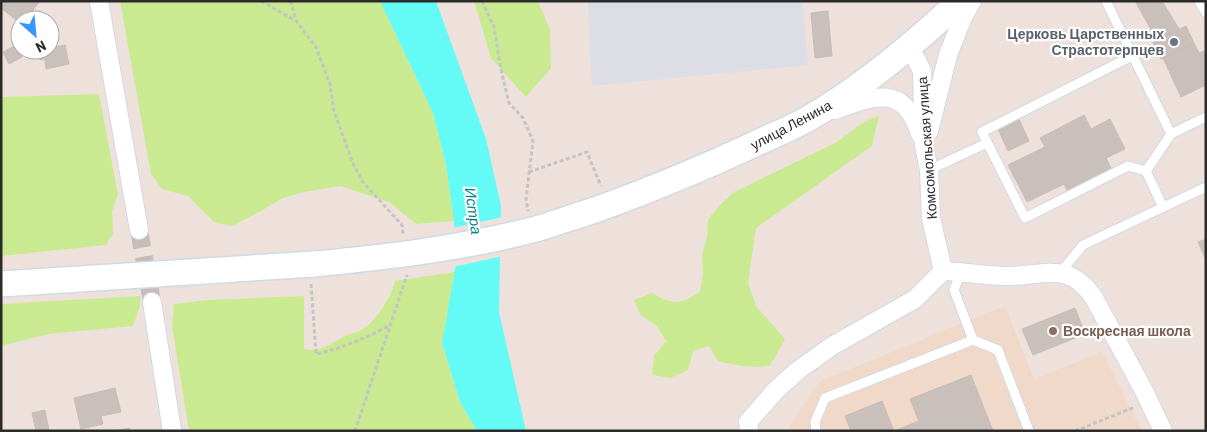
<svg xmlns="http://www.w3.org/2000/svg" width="1207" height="432" font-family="Barlow,sans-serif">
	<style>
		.industrial { fill: #dddde6 }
		.education { fill: #f1d9c9 }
		.green { fill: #caea92 }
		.water { fill: #64fbf7 }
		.pier { fill: #eee1db }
		.building { fill: #c9bfbb; stroke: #cabcb5 }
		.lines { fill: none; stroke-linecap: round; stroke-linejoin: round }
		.street-tunnel { stroke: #c7bdb8; stroke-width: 18; stroke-dasharray: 18 9; stroke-linecap: butt }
		.lane-casing { stroke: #d0dae5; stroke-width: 11 }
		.street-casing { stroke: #d0dae5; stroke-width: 20 }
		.secondary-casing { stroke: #d0dae5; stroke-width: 28 }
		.path { stroke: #c4c4c4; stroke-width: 3; stroke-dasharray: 4 2.5; stroke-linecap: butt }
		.lane { stroke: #fff; stroke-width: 9 }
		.street { stroke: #fff; stroke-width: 18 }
		.secondary { stroke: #fff; stroke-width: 25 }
		.secondary-bridge-casing { stroke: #d0dae5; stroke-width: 28; stroke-linecap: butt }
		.secondary-bridge { stroke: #fff; stroke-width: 25 }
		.worship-dot { fill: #6b7280; stroke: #fff; stroke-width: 2 }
		.education-dot { fill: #8d6e63; stroke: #fff; stroke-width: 2 }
		.labels { text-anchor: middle; stroke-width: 4.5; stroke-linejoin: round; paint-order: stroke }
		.worship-label { font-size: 14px; font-weight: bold; fill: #5b616d; stroke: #fff; text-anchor: end }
		.street-label { font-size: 14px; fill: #2b2b2b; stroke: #fff }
		.education-label { font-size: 14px; font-weight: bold; fill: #785e54; stroke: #fff; text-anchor: start }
		.water-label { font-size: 15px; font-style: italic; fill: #03838b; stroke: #fff }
	</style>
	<rect width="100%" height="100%" fill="#eee1db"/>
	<path class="industrial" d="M588,1H802L808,65L592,86Z"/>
	<path class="education" d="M1005,306L1034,379L1102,352L1142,431H790L789,426L820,381Z"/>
	<g class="green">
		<path d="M120,1H380L433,113L446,165L454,221L416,224L389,202L341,186L304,192L283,198L261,211L232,226L214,222L188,196L162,189L151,174Z"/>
		<path d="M474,1H538L550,30L551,68L526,97L491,58Z"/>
		<path d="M99,94L118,195L112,211L113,233L106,245L1,256V97Z"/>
		<path d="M879,116L872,146L756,228L748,283L756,306L785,339L770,366C751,368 736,366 718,361L709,346L693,351L688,370L670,378L652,375L654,356L666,341L656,325L641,316L634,300L652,293C673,305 679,305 700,292L703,274L702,255L707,237L708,219L720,205L734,192L837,142L862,123Z"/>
		<path d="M455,272L442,343L460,402L477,431H189L172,326L174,304L207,300L304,296V349C320,352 331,344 345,336C351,333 357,333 363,329C375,323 393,294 395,281Z"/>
		<path d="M140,296V306L133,326L49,334L1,346V304Z"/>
	</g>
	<path class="water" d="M380,1H436L486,139L501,206L499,312L526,431H477L460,402L442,343L457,257L454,221L446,165L433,113Z"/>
	<path class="pier" d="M503,217V256L453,267L455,257L452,228Z"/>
	<g class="building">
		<path d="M4,1H40L25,20H20V23L1,8Z"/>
		<path d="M1135,1H1162L1179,29L1157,40Z"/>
		<path d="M828,11L832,56L815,58L811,13Z"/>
		<path d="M1186,26L1194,43L1161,59L1160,57H1155L1152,54L1150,51L1154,44L1153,42Z"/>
		<path d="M1194,43L1199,53L1204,51L1206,55V85L1181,97L1163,58Z"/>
		<path d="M16,45L22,57L9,64L3,52Z"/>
		<path d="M65,45L69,64L46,69L45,59L40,60L38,51L50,50V48Z"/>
		<path d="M1084,115L1091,129L1110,119L1125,149L1106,158L1111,168L1067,190L1064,184L1027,202L1008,165L1045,147L1040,138Z"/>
		<path d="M1019,119L1029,141L1008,151L998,129Z"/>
		<path d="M1206,239V260L1198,242Z"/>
		<path d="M1075,308L1085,334L1033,355L1022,329Z"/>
		<path d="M971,375L993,431H894L919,421L910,399Z"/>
		<path d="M115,388L121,412L101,416L103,424L81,429L74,398Z"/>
		<path d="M882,401L894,431H851L845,416Z"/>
		<path d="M45,410L49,431H36L32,413Z"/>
		<path d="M129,428L130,431H114Z"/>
	</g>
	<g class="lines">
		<path class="street-tunnel" d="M139,230L152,302"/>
		<g class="lane-casing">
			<g id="lane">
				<path d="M1106,1L1171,134L1206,117"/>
				<path d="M1199,1L1206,13"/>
				<path d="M1132,56L982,132L1025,218L1128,166L1146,171"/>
				<path d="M929,170L987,143"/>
				<path d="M1163,207L1146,171L1171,134"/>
				<path d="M1060,273L1083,245L1206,187"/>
				<path d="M973,340L998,350L1029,431"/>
				<path d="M816,431L815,422L825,398L973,340L954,290L961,272"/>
			</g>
		</g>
		<g class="street-casing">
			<g id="street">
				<path d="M99,1L139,230"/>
				<path d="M907,49L916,59L922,71L924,146L929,170L931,218L943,271"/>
				<path d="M835,110C875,95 904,84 920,134"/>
				<path d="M929,131L948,55L963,17L972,1"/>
				<path d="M943,271C963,272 982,275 1002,276C1040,278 1067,258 1094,298L1145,393L1163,431"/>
				<path d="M152,302L172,431"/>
				<path d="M749,431L748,422L775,391L797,371L832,346L915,299L943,271"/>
			</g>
		</g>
		<g class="secondary-casing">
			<g id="secondary">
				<path d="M598,209C653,189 706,167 759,142C774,135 789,129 804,121C861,89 912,46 960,1"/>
				<path d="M1,284L314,264"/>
			</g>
		</g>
		<g class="path">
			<path d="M261,1L296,21"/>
			<path d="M290,1L297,22L316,47L330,84L334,111L352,161L362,181L402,225L403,234"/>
			<path d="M482,1L494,27L501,70L509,103L523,118L533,141L526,199L528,211"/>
			<path d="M529,172L587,152L601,186"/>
			<path d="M311,284L316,354C342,348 366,338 390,325"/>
			<path d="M355,431L407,275"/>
			<path d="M1075,431L1135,407"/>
		</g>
		<use href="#lane" class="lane"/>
		<use href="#street" class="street"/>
		<use href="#secondary" class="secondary"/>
		<g class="secondary-bridge-casing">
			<path id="secondary-bridge" d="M314,264C389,257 463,248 536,229C557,223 578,215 598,209"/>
		</g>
		<use href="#secondary-bridge" class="secondary-bridge"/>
	</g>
	<circle class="worship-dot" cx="1174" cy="42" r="5"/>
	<circle class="education-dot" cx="1053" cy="331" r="5"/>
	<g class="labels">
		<g class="worship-label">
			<text x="1164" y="39">Церковь Царственных<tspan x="1164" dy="16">Страстотерпцев</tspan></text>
		</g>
		<g class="street-label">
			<text transform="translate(791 125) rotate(-28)" y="5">улица Ленина</text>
			<text transform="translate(927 148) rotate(-94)" y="5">Комсомольская улица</text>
		</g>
		<g class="education-label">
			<text x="1063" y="336">Воскресная школа</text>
		</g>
		<g class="water-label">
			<text transform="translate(473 211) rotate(82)" y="5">Истра</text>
		</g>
	</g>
	<rect width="1207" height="432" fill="none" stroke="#2b2b2b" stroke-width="5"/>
	<g transform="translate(35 35) rotate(153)"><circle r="24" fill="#ffffff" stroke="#aaaaaa"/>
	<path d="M0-4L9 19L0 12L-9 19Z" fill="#3796ff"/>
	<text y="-8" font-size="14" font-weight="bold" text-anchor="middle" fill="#2b2b2b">N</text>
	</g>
</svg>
